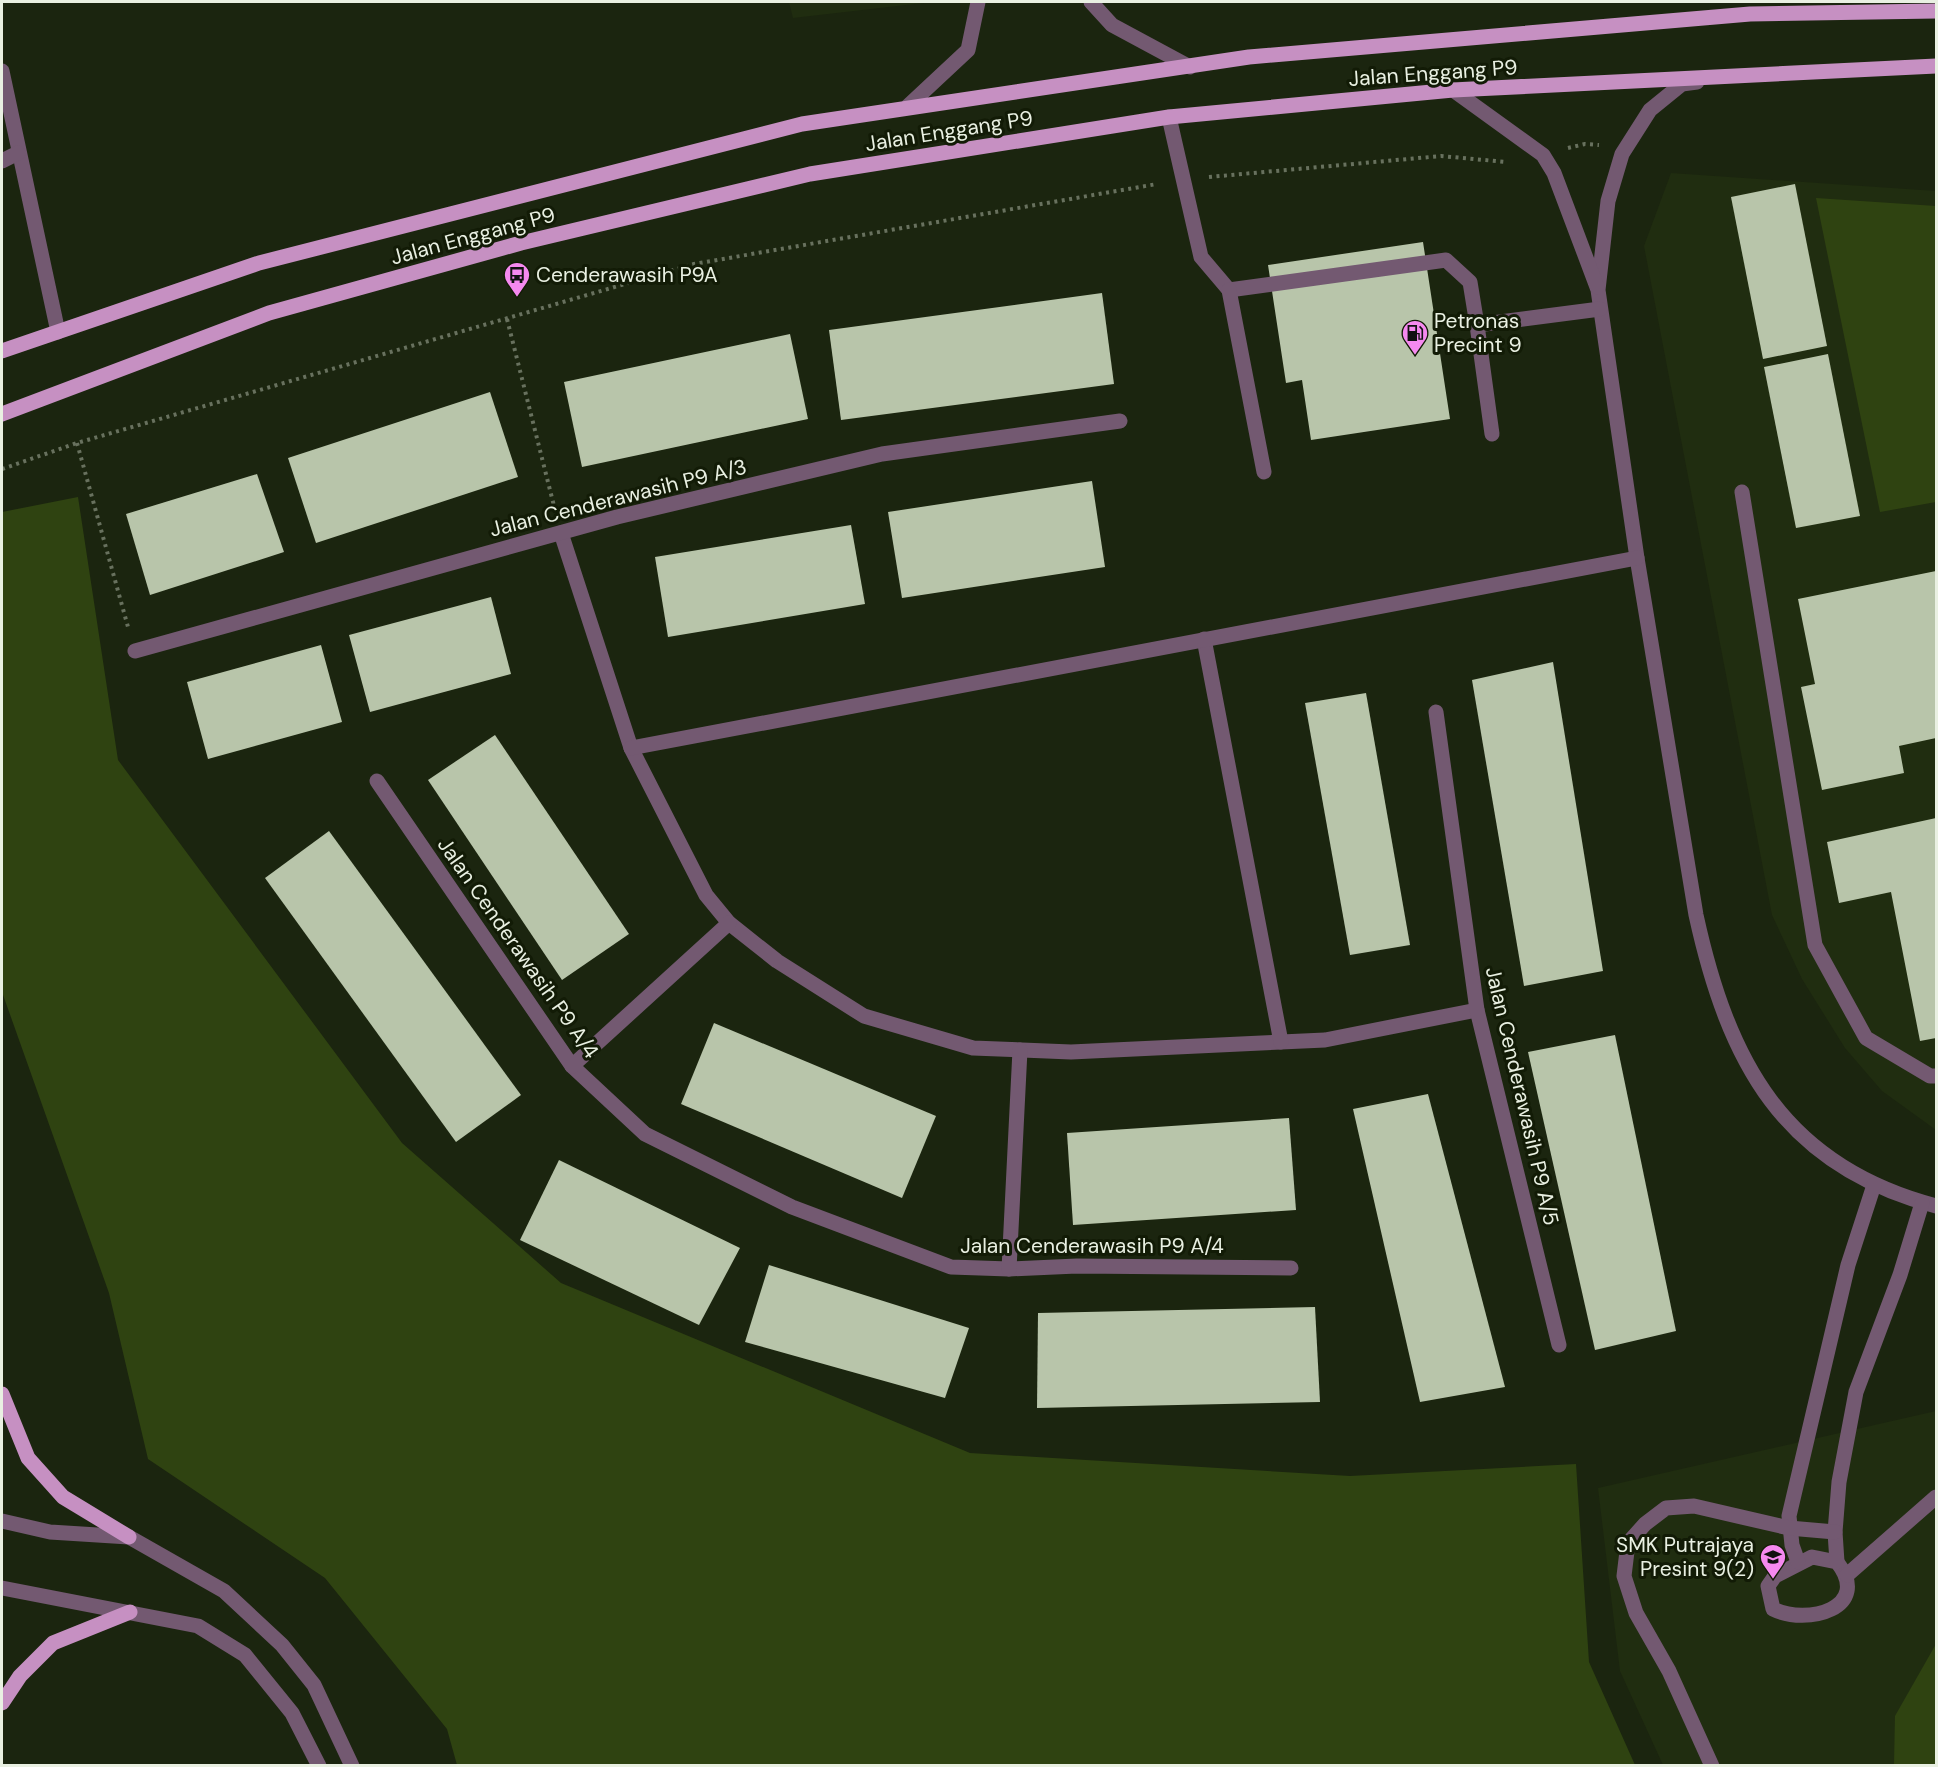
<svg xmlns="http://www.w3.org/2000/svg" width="1938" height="1767" font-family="'DM Sans',sans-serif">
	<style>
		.built { fill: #202d10 }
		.green { fill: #2f4311 }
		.building { fill: #b8c5aa }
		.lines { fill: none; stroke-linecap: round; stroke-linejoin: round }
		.path { stroke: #68715e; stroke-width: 4; stroke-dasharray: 3 4.5; stroke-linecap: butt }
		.minor { stroke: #735971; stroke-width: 15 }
		.major { stroke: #c690c2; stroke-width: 15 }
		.labels { text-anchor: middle; stroke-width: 6; stroke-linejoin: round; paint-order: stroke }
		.street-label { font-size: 21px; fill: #e9f0e2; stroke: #121b06 }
		.poi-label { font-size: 21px; fill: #e9f0e2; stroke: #121b06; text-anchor: start }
	</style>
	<rect width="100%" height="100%" fill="#1b250f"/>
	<g class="built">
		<path d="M789,2H932L793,18Z"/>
		<path d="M1671,173L1936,191V1130L1882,1091L1845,1048L1802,979L1772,915L1644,246Z"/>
		<path d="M1936,1411V1765H1663L1620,1671L1598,1488Z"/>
	</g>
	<g class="green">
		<path d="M1816,198L1936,206V502L1880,512Z"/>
		<path d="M78,497L118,760L402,1143L561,1283L970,1453L1350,1476L1576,1464L1589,1662L1635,1765H457L447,1729L325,1578L148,1459L109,1293L2,992V512Z"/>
		<path d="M1936,1644V1765H1894L1895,1716Z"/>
	</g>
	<g class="building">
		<path d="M1795,184L1827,346L1763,359L1731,197Z"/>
		<path d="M1423,242L1450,419L1311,440L1302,380L1286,383L1268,265Z"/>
		<path d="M1102,293L1114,384L841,420L829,330Z"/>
		<path d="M790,334L808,419L582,467L564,382Z"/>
		<path d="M1828,354L1860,516L1796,528L1764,367Z"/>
		<path d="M490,392L518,477L316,543L288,458Z"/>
		<path d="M257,474L284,552L150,595L126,514Z"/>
		<path d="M1092,481L1105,567L902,598L888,512Z"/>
		<path d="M851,525L865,604L668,637L655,557Z"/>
		<path d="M1936,571V738L1899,746L1904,773L1822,790L1801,687L1815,684L1798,599Z"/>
		<path d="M491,597L511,674L370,712L349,635Z"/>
		<path d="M321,645L342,722L208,759L187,682Z"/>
		<path d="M1553,662L1603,971L1524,986L1472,680Z"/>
		<path d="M1366,693L1410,945L1350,955L1305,703Z"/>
		<path d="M495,735L629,934L562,980L428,780Z"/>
		<path d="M1936,818V1038L1920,1041L1891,892L1839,903L1827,842Z"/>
		<path d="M329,831L521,1095L456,1142L265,878Z"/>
		<path d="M714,1023L936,1116L902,1198L681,1104Z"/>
		<path d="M1615,1035L1676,1331L1595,1350L1528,1052Z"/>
		<path d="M1428,1094L1505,1387L1420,1402L1353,1109Z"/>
		<path d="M1289,1118L1296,1210L1073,1225L1067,1133Z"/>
		<path d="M559,1160L740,1248L699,1325L520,1240Z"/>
		<path d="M769,1265L969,1328L945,1398L745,1342Z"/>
		<path d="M1315,1307L1320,1402L1037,1408L1038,1313Z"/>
	</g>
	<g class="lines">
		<g class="path">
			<path d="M1568,148L1585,144L1599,145"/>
			<path d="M1209,177L1441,156L1506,162"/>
			<path d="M507,319L554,506"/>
			<path d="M77,443L128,627"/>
			<path d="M2,469L77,443L694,264L1157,184"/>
		</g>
		<g class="minor">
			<path d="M1091,2L1112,25L1190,67"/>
			<path d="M2,71L58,332"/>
			<path d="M1697,82L1682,84L1650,110L1622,154L1608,201L1598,290L1637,558L1696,915C1728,1061 1783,1166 1936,1206"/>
			<path d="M1453,90L1543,155L1554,173L1597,287"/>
			<path d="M908,106L968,50L978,2"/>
			<path d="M1169,117L1201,257L1229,290L1446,260L1470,282L1477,325L1600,309"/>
			<path d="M2,161L18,153"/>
			<path d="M1229,290L1264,472"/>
			<path d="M1477,325L1492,434"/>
			<path d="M1742,492L1815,945L1866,1038L1930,1076H1936"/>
			<path d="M561,533L631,748L706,895L729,923L777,961L864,1016L973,1048L1071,1052L1325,1040L1477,1010"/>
			<path d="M1204,639L1281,1042"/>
			<path d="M135,651L617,517L882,454L1120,421"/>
			<path d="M1436,712L1477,1010L1559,1345"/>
			<path d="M631,748L1637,558"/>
			<path d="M377,781L572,1066L645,1134L792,1207L951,1267L1009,1269L1077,1266L1291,1268"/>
			<path d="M572,1066L729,923"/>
			<path d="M1009,1269L1020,1050"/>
			<path d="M2,1521L50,1532L129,1537L224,1591L282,1645L314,1685L352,1766"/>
			<path d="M1812,1557L1837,1562C1873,1608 1807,1626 1773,1609L1768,1586L1775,1576Z"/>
			<path d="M1798,1562L1792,1545L1789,1516L1848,1265L1874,1185"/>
			<path d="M1837,1562L1835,1532L1839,1482L1856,1392L1900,1275L1922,1203"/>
			<path d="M1847,1575L1936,1497"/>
			<path d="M2,1588L198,1626L245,1655L292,1713L319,1766"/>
			<path d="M1712,1766L1669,1671L1636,1613L1624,1576L1628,1543L1645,1524L1666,1508L1694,1506L1789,1528L1835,1532"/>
		</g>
		<g class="major">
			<path d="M2,351L259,263L802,124L1249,57L1750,14L1936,11"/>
			<path d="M2,414L269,313L521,243L810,174L1169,117L1453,90L1936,66"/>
			<path d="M2,1394L28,1458L63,1497L129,1537"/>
			<path d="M2,1703L20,1676L53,1643L130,1612"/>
		</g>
	</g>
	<defs>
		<g id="bus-pin" transform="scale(1.35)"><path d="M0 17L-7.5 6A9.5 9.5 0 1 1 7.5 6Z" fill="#f589ef" stroke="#121b06"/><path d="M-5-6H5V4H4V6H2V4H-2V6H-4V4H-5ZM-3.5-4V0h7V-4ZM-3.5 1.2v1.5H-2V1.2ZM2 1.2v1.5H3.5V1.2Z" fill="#111"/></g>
		<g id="fuel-pin" transform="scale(1.35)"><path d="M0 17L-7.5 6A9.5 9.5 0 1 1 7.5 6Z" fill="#f589ef" stroke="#121b06"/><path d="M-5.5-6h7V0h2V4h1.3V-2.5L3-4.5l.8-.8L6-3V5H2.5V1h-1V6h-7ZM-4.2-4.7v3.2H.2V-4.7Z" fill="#111"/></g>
		<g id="school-pin" transform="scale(1.35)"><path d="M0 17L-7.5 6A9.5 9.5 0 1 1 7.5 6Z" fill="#f589ef" stroke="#121b06"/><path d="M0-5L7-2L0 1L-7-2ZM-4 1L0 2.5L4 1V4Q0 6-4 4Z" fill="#111"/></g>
	</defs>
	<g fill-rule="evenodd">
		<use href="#bus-pin" x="517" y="275"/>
		<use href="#fuel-pin" x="1415" y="333"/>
		<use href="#school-pin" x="1773" y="1557"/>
	</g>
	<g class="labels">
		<g class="street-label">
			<text transform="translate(1433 73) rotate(-4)" y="7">Jalan Enggang P9</text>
			<text transform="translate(949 131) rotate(-9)" y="7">Jalan Enggang P9</text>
			<text transform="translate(473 236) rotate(-15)" y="7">Jalan Enggang P9</text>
			<text transform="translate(618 498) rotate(-14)" y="7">Jalan Cenderawasih P9 A/3</text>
			<text transform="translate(518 948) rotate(55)" y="7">Jalan Cenderawasih P9 A/4</text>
			<text transform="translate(1522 1096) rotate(77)" y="7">Jalan Cenderawasih P9 A/5</text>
			<text x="1092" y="1253">Jalan Cenderawasih P9 A/4</text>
		</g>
		<g class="poi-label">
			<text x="536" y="282">Cenderawasih P9A</text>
			<text x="1434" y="328">Petronas<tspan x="1434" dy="24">Precint 9</tspan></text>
			<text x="1754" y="1552" text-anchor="end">SMK Putrajaya<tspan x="1754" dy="24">Presint 9(2)</tspan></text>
		</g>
	</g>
	<rect width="1938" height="1767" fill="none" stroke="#e9f0e2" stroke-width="6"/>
</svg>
